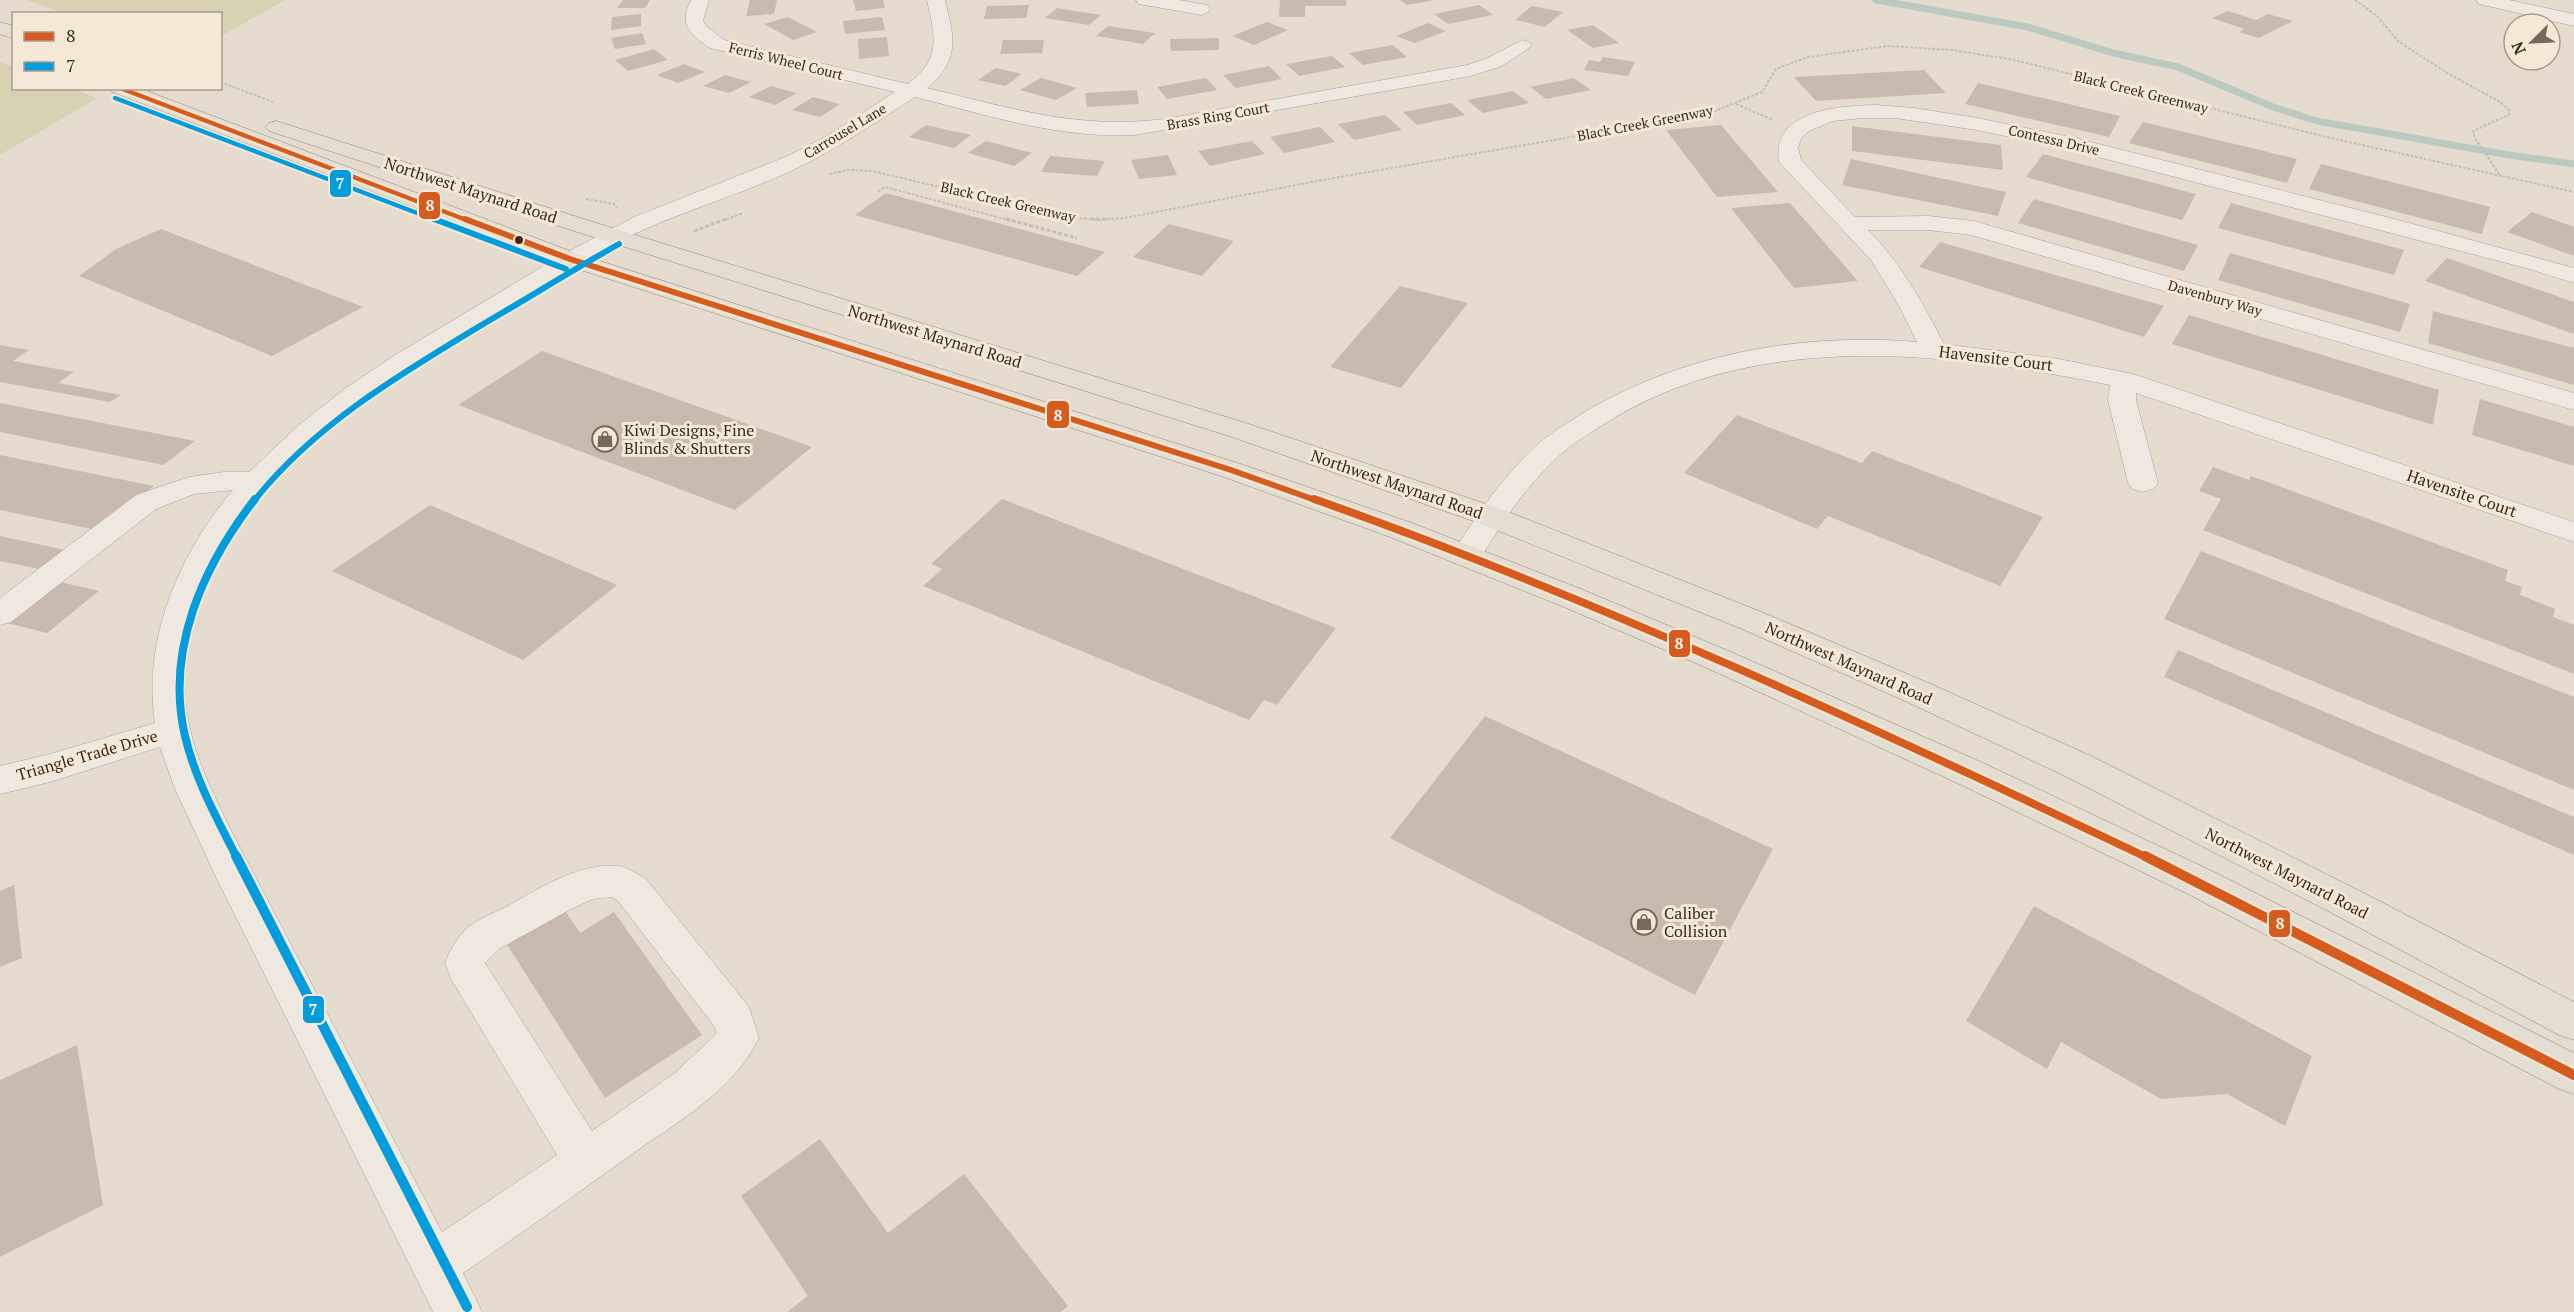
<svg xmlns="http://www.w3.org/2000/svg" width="2574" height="1312" font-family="'PT Serif',serif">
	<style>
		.green { fill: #d7d3b2 }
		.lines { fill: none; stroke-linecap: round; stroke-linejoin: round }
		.stream { stroke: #bacabe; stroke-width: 7 }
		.building { fill: #c9bab0 }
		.minor-casing { stroke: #aaa198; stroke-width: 1 }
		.major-casing { stroke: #90877f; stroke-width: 1 }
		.path-far1 { stroke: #c6bfb8; stroke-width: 2; stroke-dasharray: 3 1.5; stroke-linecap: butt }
		.path { stroke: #c6bfb8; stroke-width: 3; stroke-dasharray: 4 2; stroke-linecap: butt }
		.minor { fill: #eee8e1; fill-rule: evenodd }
		.major { fill: #e4ddd2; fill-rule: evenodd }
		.bus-1-far3-casing { stroke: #f5e8d6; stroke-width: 8 }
		.bus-1-far2-casing { stroke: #f5e8d6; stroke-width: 10 }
		.bus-1-far1-casing { stroke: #f5e8d6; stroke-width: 12 }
		.bus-1-casing { stroke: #f5e8d6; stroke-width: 14 }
		.bus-2-far3-casing { stroke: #f5e8d6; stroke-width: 8 }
		.bus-2-far2-casing { stroke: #f5e8d6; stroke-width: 10 }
		.bus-2-far1-casing { stroke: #f5e8d6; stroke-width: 12 }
		.bus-2-casing { stroke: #f5e8d6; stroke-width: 14 }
		.bus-1-far3 { stroke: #d55b1e; stroke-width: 4.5 }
		.bus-1-far2 { stroke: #d55b1e; stroke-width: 6 }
		.bus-1-far1 { stroke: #d55b1e; stroke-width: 8 }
		.bus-1 { stroke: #d55b1e; stroke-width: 10 }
		.bus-2-far3 { stroke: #039cdc; stroke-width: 4.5 }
		.bus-2-far2 { stroke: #039cdc; stroke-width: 6 }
		.bus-2-far1 { stroke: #039cdc; stroke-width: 8 }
		.bus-2 { stroke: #039cdc; stroke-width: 10 }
		.bus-dot { fill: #3a291f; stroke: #f5e8d6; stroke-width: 2 }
		.labels { text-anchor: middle; stroke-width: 6; stroke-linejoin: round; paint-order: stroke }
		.far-street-label { font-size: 14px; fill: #3a291f; stroke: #f5e8d6 }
		.street-label { font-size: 16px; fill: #3a291f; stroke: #f5e8d6 }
		.poi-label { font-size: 16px; fill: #3a291f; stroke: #f5e8d6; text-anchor: start }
		.line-badge { stroke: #f5e8d6; stroke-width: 2 }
		.badge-label { font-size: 16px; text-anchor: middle; font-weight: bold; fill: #fff }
	</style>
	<rect width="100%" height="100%" fill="#e5dccf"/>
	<g class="green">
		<path d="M27,0H285L221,36L220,14L62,13Z"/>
		<path d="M0,62L13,67L14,88L74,89L97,98L0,155Z"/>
	</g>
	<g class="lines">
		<path class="stream" d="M1876,0L2028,27L2113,53L2178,67L2273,107L2317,121L2509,155L2574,164"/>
	</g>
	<g class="building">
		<path d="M623,0H650L645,8H617Z"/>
		<path d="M750,0H777L774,14L746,16Z"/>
		<path d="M853,0H883L885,8L856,11Z"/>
		<path d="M1280,0H1346V6H1305V17H1279Z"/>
		<path d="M1400,0H1431V1L1407,5Z"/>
		<path d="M1029,5L1026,18L984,19L987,6Z"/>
		<path d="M1479,5L1493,15L1448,24L1434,14Z"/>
		<path d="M1532,6L1563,12L1545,27L1515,20Z"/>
		<path d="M1057,8L1101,15L1089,25L1045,18Z"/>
		<path d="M2228,11L2256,20L2268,14L2293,21L2259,38L2239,32L2244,29L2212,18Z"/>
		<path d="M641,14V26L611,30L612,17Z"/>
		<path d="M788,17L817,32L793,40L764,24Z"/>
		<path d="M882,17L885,30L845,34L843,21Z"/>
		<path d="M1267,22L1288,30L1254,45L1232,36Z"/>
		<path d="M1428,23L1446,31L1415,43L1396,36Z"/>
		<path d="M1593,25L1619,43L1593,48L1567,30Z"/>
		<path d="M1108,26L1155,33L1143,44L1096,36Z"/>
		<path d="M642,33L646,44L615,49L611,38Z"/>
		<path d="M887,37L889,56L859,59L858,39Z"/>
		<path d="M1219,38V50L1171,51L1170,39Z"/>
		<path d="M1003,40H1044L1042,53L1000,54Z"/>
		<path d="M1393,45L1407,57L1363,65L1349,53Z"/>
		<path d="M654,49L668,60L628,71L615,60Z"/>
		<path d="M1332,56L1345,67L1299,76L1286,64Z"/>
		<path d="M1603,57L1635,62L1628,76L1584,70L1589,60L1600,62Z"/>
		<path d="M684,64L705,72L678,83L657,75Z"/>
		<path d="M1269,66L1282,79L1236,88L1223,75Z"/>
		<path d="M996,68L1022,74L1005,86L978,80Z"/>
		<path d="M1924,70L1946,93L1816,101L1794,77Z"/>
		<path d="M725,75L751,82L729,93L703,86Z"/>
		<path d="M1041,78L1077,88L1056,100L1020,90Z"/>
		<path d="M1206,78L1217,90L1167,99L1157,87Z"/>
		<path d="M1574,78L1591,90L1546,99L1530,87Z"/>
		<path d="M1978,83L2120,116L2109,137L1965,104Z"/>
		<path d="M771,86L797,93L775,105L749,97Z"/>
		<path d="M1137,90L1139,104L1087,107L1085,93Z"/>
		<path d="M1513,91L1529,103L1483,113L1467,100Z"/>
		<path d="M813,97L840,104L820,117L792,110Z"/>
		<path d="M1451,103L1465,115L1417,125L1403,112Z"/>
		<path d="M1385,115L1402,130L1354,140L1338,124Z"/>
		<path d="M2143,122L2297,159L2287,183L2129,143Z"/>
		<path d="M926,125L971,135L954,148L909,137Z"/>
		<path d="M1721,125L1778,192L1717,197L1666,130Z"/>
		<path d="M1852,126L2001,145L2003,170L1852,151Z"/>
		<path d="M1320,127L1335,142L1284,153L1270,137Z"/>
		<path d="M986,141L1032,153L1014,166L968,153Z"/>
		<path d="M1252,141L1265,154L1210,166L1198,151Z"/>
		<path d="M2043,154L2196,194L2182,220L2026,177Z"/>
		<path d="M1168,155L1177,175L1139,179L1131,160Z"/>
		<path d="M1050,156L1105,161L1097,176L1041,172Z"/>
		<path d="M1851,159L2006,192L1998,216L1842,185Z"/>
		<path d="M2321,164L2490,207L2482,234L2309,189Z"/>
		<path d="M886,193L1105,252L1077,276L855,215Z"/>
		<path d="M2034,199L2198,245L2184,271L2018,223Z"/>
		<path d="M1790,203L1858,281L1794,288L1731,208Z"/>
		<path d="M2231,203L2404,250L2394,275L2218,228Z"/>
		<path d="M2532,212L2574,227V256L2507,232Z"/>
		<path d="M1169,224L1234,241L1202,276L1133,257Z"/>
		<path d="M161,229L363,307L272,356L79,276L116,249Z"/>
		<path d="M1940,242L2164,306L2144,337L1919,267Z"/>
		<path d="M2230,253L2410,304L2400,332L2218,280Z"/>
		<path d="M2447,258L2574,302V334L2425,281Z"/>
		<path d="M1400,286L1468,303L1401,388L1330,367Z"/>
		<path d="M2433,311L2574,348V385L2428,343Z"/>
		<path d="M2189,315L2439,390L2433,425L2172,344Z"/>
		<path d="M0,345L29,350L13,361L74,372L58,383L121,395L110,402L0,382Z"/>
		<path d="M542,351L812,447L735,510L458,405Z"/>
		<path d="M2480,399L2574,427V466L2472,435Z"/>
		<path d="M0,403L195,441L163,465L0,432Z"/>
		<path d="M1737,415L1862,463L1872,451L2043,517L2000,586L1828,516L1817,529L1684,473Z"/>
		<path d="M0,455L154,486L96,530L0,510Z"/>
		<path d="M2213,467L2249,480L2251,476L2508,570L2505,581L2522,587L2520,595L2555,609L2553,617L2574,625V674L2203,530L2221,499L2199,491Z"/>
		<path d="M1002,499L1336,628L1277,705L1264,700L1249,720L923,586L942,569L931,564Z"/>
		<path d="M430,505L617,585L523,660L332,571Z"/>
		<path d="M0,536L70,551L44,570L0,561Z"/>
		<path d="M2201,551L2574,697V790L2164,619Z"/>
		<path d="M60,582L99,591L47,633L7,623Z"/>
		<path d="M2178,650L2574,817V855L2164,677Z"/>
		<path d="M1485,716L1773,849L1695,995L1390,838Z"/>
		<path d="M14,885L22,958L0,967V891Z"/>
		<path d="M2034,906L2312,1056L2285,1126L2227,1094L2161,1099L2061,1042L2047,1069L1966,1021Z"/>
		<path d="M564,909L580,933L614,912L702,1035L605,1098L506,943Z"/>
		<path d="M77,1045L103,1205L0,1257V1080Z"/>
		<path d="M820,1139L888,1233L964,1174L1068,1306L1061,1312H787L808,1296L741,1196Z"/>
	</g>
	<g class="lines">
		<g class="minor-casing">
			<g id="minor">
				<path d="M691,0H709L703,20L706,26L724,40L908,84C942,58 935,37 927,0H945C954,37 961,60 927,88C1011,108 1078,130 1165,119L1467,65L1488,58L1522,40L1529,42L1532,46L1502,66L1471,76L1135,135C1060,139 987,115 915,97C879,120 845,144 807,163C751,192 689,208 632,235C587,257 546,286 504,311C386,380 255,458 204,591C192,624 184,658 185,692C187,744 212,792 235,838L442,1232L557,1155L451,979L445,963C451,948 458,935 471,925C481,918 493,913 504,908C537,890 577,863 616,866C627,866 637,874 646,879L749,1007L759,1038C734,1091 674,1124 628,1157C574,1196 519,1235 463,1273L482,1312H433L215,875L175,789L160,747L50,782L0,794V766L50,754L155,723C142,639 180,552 233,490L194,494L156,509L11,622L0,625V598L136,495L189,477L224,472H249L300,424L346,388L395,355L562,255L634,217L788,156L827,136L895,92L710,48C690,34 678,25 691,0ZM612,897L618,901L715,1027L716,1034L675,1073L592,1131L485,963L499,949L573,908L593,899Z"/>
				<path d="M1136,0H1179L1207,5L1210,9L1207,13L1201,15L1145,5L1139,4Z"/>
				<path d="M2476,0H2509L2574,14V26L2479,4Z"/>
				<path d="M1876,105L1914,108L1977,118L2075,138L2398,220L2574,268V283L2526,268L2075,151L1977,130L1895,118H1863L1833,121L1809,131L1802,137L1798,147L1801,160L1855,217L1928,216L1974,221L2574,393V410L1971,235L1928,230H1868C1901,263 1923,303 1944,344L2054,358L2133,374L2574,522V542L2136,393V400L2158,483L2153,489L2143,492L2133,489L2128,483L2108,400L2110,385C1946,352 1759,329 1609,421C1593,431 1576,441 1561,454C1526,485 1502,523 1478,562L1467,565L1456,562L1452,555C1476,515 1503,476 1538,444C1552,432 1568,423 1583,413C1681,354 1803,332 1917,342L1899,306L1871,260L1779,162C1771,110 1838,106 1876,105Z"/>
			</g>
		</g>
		<g class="major-casing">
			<g id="major">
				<path d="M0,22L14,26V39L0,34Z"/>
				<path d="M109,88H139L578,254L1241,464L1412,523L1581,589L1731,652L1981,762L2214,872L2574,1053V1094L2559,1089L2188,894L1955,782L1707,668L1559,605L1390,537L1221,476L562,264L112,92Z"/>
				<path d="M276,121L590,221L1249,424L1501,509L1764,613L1931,684L2091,756L2360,891L2574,1002V1040L2559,1035L2332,913L2065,776L1907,702L1742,629L1479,523L1229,436L574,231L269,131L265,127L269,123Z"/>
			</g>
		</g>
		<g class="path-far1">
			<path d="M2355,0L2377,16L2399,42L2449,74L2500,102L2509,110V115L2473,131L2475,138L2501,177"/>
			<path d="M220,82L273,102"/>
			<path d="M1736,104L1773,120"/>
			<path d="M829,174L849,170L872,171L1067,217L1099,220L1125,218L1317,181L1692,116L1717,110L1762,92L1776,69L1808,57L1888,46L1952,50L2014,60L2335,139L2574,192"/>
			<path d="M878,192L885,187L1012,221"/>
			<path d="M586,199L614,204L617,208"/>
			<path d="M722,221L743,213"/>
		</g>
		<g class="path">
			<path d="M1006,219L1077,238"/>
			<path d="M1090,219H1110"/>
			<path d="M694,231L726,219"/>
		</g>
		<use href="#minor" class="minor"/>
		<use href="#major" class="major"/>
		<g class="bus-1-far3-casing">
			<path id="bus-1-far3" d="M120,88L469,221"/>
		</g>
		<g class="bus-1-far2-casing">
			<path id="bus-1-far2" d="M465,219L570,259L1231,470L1318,501"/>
		</g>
		<g class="bus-1-far1-casing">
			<path id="bus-1-far1" d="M1314,499C1600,600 1875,728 2148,858"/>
		</g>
		<g class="bus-1-casing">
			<path id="bus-1" d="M2145,856L2574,1075"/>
		</g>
		<g class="bus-2-far3-casing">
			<path id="bus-2-far3" d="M115,98L438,221"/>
		</g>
		<g class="bus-2-far2-casing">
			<g id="bus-2-far2">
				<path d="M434,219L566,269"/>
				<path d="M254,501C315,424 402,373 485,323C530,297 574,269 619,244"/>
			</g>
		</g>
		<g class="bus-2-far1-casing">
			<path id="bus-2-far1" d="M237,858C217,819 195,779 185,736C165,650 203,566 255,499"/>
		</g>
		<g class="bus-2-casing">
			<path id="bus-2" d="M236,856L467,1307"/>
		</g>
		<use href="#bus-1-far3" class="bus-1-far3"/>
		<use href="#bus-1-far2" class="bus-1-far2"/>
		<use href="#bus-1-far1" class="bus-1-far1"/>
		<use href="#bus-1" class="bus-1"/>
		<use href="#bus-2-far3" class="bus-2-far3"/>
		<use href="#bus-2-far2" class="bus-2-far2"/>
		<use href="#bus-2-far1" class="bus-2-far1"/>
		<use href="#bus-2" class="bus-2"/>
	</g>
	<defs>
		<g id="shop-ring" transform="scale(1.35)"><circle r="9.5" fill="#f5e8d6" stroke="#76685d" stroke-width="1.5"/><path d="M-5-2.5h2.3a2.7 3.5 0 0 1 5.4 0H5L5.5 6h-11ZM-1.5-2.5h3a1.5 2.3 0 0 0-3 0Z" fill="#76685d"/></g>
	</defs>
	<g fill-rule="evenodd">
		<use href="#shop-ring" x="605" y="439"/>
		<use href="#shop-ring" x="1644" y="922"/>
	</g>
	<circle class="bus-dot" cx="519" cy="240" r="5"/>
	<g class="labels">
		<g class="far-street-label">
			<text transform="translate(786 61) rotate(14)" y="5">Ferris Wheel Court</text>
			<text transform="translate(2141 92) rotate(14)" y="5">Black Creek Greenway</text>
			<text transform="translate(1218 116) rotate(-10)" y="5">Brass Ring Court</text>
			<text transform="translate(1645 123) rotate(-11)" y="5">Black Creek Greenway</text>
			<text transform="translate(845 131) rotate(-31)" y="5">Carrousel Lane</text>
			<text transform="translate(2054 140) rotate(13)" y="5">Contessa Drive</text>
			<text transform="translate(1008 202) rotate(13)" y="5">Black Creek Greenway</text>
			<text transform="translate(2215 298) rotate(16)" y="5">Davenbury Way</text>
		</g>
		<g class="street-label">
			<text transform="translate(471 190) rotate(18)" y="6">Northwest Maynard Road</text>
			<text transform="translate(935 336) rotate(17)" y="6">Northwest Maynard Road</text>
			<text transform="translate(1996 358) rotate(7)" y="6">Havensite Court</text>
			<text transform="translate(1397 484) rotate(19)" y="6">Northwest Maynard Road</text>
			<text transform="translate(2462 493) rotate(19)" y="6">Havensite Court</text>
			<text transform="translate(1849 663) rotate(24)" y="6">Northwest Maynard Road</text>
			<text transform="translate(87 755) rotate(-16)" y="6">Triangle Trade Drive</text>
			<text transform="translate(2287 873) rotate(27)" y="6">Northwest Maynard Road</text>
		</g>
		<g class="poi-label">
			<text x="624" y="436">Kiwi Designs, Fine<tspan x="624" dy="18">Blinds &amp; Shutters</tspan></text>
			<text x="1664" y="919">Caliber<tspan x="1664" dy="18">Collision</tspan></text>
		</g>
	</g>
	<g class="line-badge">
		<rect x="329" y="169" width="23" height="29" rx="6" fill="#039cdc"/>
		<rect x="418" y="191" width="23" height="29" rx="6" fill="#d55b1e"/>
		<rect x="1046" y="400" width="24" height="29" rx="6" fill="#d55b1e"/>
		<rect x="1668" y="629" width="23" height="29" rx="6" fill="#d55b1e"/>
		<rect x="2268" y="909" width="23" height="29" rx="6" fill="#d55b1e"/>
		<rect x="302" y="995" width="23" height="29" rx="6" fill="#039cdc"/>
	</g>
	<g class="badge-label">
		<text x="340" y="189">7</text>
		<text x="430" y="211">8</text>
		<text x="1058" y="421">8</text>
		<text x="1679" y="649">8</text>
		<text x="2280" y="929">8</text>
		<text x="313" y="1015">7</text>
	</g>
	<rect x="12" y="12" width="210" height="78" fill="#f5e8d6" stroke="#aa9c8d" stroke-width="1.5"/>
	<rect x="24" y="32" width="30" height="9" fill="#d55b1e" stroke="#aa9c8d" stroke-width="1.5"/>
	<text x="66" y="42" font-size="18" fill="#3a291f">8</text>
	<rect x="24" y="62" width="30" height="9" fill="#039cdc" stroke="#aa9c8d" stroke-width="1.5"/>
	<text x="66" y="72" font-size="18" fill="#3a291f">7</text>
	<g transform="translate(2532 42) rotate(246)"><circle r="28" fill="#f5e8d6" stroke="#aa9c8d" stroke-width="1.5"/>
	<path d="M0-4.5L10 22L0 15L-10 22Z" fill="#76685d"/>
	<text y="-9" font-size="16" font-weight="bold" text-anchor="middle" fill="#3a291f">N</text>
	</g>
</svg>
